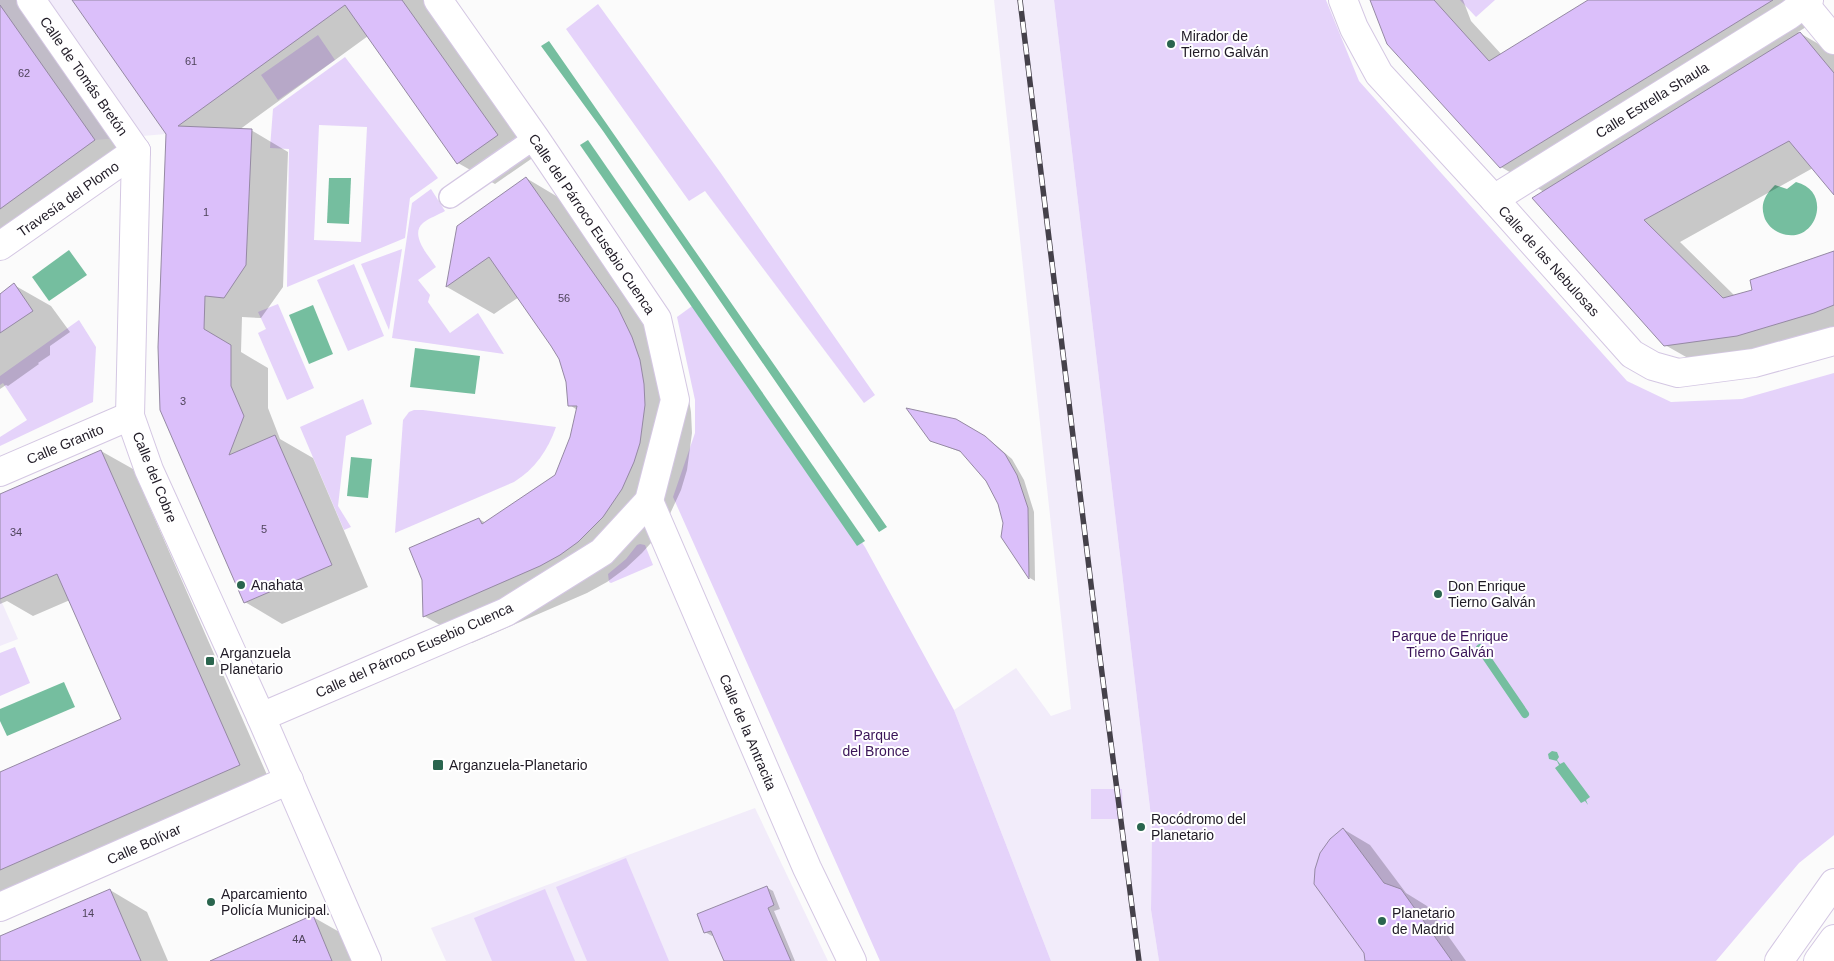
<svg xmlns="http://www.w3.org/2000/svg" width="1834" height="961" font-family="Arial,sans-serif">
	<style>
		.built { fill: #f2ecfa }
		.green { fill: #e5d3fa; fill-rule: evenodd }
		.water { fill: #75be9f }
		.shadow { fill: #0003 }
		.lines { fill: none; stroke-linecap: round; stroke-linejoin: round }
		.stream { stroke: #75be9f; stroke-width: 8 }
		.building { fill: #dbbffa; stroke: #9589a3 }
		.pedestrian-casing { stroke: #d4c7e3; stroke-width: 24 }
		.minor-casing { stroke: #d4c7e3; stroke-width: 30 }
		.primary-casing { stroke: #d4c7e3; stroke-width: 30 }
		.pedestrian { stroke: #fff; stroke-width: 21 }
		.minor { stroke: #fff; stroke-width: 28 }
		.primary { stroke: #fff; stroke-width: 28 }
		.rail-casing { stroke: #45414a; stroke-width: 5.5 }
		.rail { stroke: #fff; stroke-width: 4; stroke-dasharray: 11; stroke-linecap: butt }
		.poi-dot { fill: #2a654e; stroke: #fff; stroke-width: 2 }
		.labels { text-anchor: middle; stroke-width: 4; stroke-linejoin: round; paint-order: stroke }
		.number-label { font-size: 11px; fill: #4f445b }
		.poi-label { font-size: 14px; fill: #201b26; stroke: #fff; text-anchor: start }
		.street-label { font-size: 14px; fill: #201b26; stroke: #fff }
		.park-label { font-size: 14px; fill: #3a1458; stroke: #fff }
	</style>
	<rect width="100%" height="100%" fill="#fbfbfb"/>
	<g class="built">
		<path d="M0,0H307L322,22L166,134L95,140L0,209Z"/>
		<path d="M994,0H1054L1152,825L1151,910L1159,961H1051L954,710L1016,668L1051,716L1071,709Z"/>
		<path d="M0,598L18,639L0,646Z"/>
		<path d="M755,808L828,961H446L431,928Z"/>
	</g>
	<g class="green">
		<path d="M1054,0H1326L1359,81L1627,381L1671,402L1742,399L1834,373V835L1799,863L1716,961H1159L1151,910L1152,825Z"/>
		<path d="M1460,0H1495L1476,17Z"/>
		<path d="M598,4L720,172L875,395L864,403L705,191L689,201L566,29Z"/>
		<path d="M318,35L335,60L278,100L261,75Z"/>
		<path d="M345,57L438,178L410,198L405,238L287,287L289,149L270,148L273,109ZM319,125L367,127L361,242L314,240Z"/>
		<path d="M431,189L445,211C438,215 429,218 423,223C409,235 429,256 436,267L418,280L430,295L428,302L450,333L478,313L504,354L392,338L412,203Z"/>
		<path d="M402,249L389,330L361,264Z"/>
		<path d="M354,264L384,336L348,351L317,280Z"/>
		<path d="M699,301L865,547L954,710L1051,961H880L673,497L695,433V400L677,317Z"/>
		<path d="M278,304L314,388L287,400L258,333L266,329L258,312Z"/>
		<path d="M79,320L96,347L93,402L0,446V437L27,420L3,383L0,385V376Z"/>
		<path d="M363,399L372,424L346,436L338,506L351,527L344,530L300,427Z"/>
		<path d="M414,410H423L556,427C548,450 535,469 514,482L395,533L403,420L409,412Z"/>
		<path d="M640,544L645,545L653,565L611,583L609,582L608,574L626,559L637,545Z"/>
		<path d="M15,647L30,683L0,696V653Z"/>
		<path d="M1091,789H1122L1123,819H1091Z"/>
		<path d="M626,858L669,961H587L556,887Z"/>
		<path d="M545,889L575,961H492L474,918Z"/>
	</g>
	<g class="water">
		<path d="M549,41L887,527L879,532L603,131L541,46Z"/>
		<path d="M588,140L865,541L857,546L580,145Z"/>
		<path d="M329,178H351L349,224L327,223Z"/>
		<path d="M1796,182C1834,191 1816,247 1780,233C1773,230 1766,224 1764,216C1760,203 1766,194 1775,185L1787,189Z"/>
		<path d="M69,250L87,275L49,301L32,277Z"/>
		<path d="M313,305L333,354L309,364L289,315Z"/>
		<path d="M415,348L480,356L475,394L410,387Z"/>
		<path d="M351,457L372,459L368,498L347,496Z"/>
		<path d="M64,682L75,707L7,736L0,721V709Z"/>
		<path d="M1552,751L1557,752L1559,757L1557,760L1560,764L1564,762L1590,797L1586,800L1588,805L1585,801L1581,803L1555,768L1559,765L1557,761L1549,759L1548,754Z"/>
	</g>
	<g class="shadow">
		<path d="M0,0H17L132,162L0,256Z"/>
		<path d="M74,0H423L534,157L495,184L458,163L368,36L239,130H251L288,152L283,287L261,318L242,317L241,352L268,368V408L280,439L313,458L368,587L282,624L245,602L168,134Z"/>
		<path d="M1371,0H1463L1471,21L1502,55L1591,0H1790L1811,24L1798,32L1834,53V194L1813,168L1680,242L1735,296L1754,290L1834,253V339L1702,366L1665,345L1544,192L1501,167Z"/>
		<path d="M526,178L573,206L679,365L687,388L691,412L692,433L687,470L681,490L669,516L658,535L642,553L626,568L607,582L587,593L472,643L424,616L479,519L486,523L556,476L572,438L577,410L570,405L568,382L560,358L519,297L494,314L447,287L458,226Z"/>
		<path d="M14,285L51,306L70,332L50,346V355L38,363L39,364L8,386L6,385L0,389V295Z"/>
		<path d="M956,421L991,441L1012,459L1024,480L1034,512L1035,581L1030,578L1002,537L1005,523L999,503L987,480L963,453L930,440Z"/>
		<path d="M101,451L133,469L271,784L0,902V773L122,720L70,600L33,616L7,601L0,604V495Z"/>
		<path d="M1343,829L1370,845L1406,893L1427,906L1466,961H1366Z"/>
		<path d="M766,887L773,891L780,909L774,911L795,961H725L715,935L712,936L705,932Z"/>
		<path d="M110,890L147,912L168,961H0V938Z"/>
		<path d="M313,917L350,938L359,961H220Z"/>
	</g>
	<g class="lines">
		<path class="stream" d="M1480,648L1525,714"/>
	</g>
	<g class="building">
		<path d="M72,0H402L498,135L457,164L345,5L178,126L252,129L246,265L224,298L205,296L204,329L231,345V386L244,416L229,455L275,435L332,565L244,603L160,410L158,347L166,134Z"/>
		<path d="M1370,0H1434L1489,61L1588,0H1773L1500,168L1387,44Z"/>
		<path d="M0,5L95,140L0,209Z"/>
		<path d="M1800,32L1834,73V195L1789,141L1644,220L1723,298L1752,290L1750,280L1834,251V305L1814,313L1737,336L1664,346L1532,198Z"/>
		<path d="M526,177L618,308L632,337L640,360L644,384L645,405L640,443L634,462L622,489L603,517L578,542L560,555L540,566L423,617L422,580L409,548L479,518L482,524L555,475L570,437L577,406H568L566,382L559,359L551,346L489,257L446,287L457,226Z"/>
		<path d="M14,283L33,311L0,333V294Z"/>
		<path d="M906,408L956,419L985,436L1005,454L1017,475L1028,508L1029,579L1001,537L1003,523L998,504L986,481L960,451L930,441Z"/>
		<path d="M101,450L240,765L0,870V772L121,719L57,574L0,599V494Z"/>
		<path d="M1343,828L1384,883L1401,889L1452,961H1365L1364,953L1314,884L1315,869L1320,853L1330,839Z"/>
		<path d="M767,886L774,905L768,908L791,961H724L711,931L704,933L697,914Z"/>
		<path d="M110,889L141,961H0V936Z"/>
		<path d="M313,915L332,961H210Z"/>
	</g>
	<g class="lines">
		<g class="pedestrian-casing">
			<path id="pedestrian" d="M450,197L535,138"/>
		</g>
		<g class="minor-casing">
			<g id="minor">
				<path d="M31,0L136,151"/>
				<path d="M1343,0L1354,28L1379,74L1494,199L1632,354L1653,366L1678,373L1754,363L1834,341"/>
				<path d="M1801,0L1834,40"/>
				<path d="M136,151L130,416L149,470L261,717L367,961"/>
				<path d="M1494,199L1789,15L1809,0"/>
				<path d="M0,246L136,151"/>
				<path d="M0,472L130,416"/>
				<path d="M649,501L807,868L852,961"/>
				<path d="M261,717L506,612L602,552L649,501L675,400L657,319L535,138L438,0"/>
				<path d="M0,907L289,780"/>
			</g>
		</g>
		<g class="primary-casing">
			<g id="primary">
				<path d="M1779,961L1834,883"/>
				<path d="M1818,961L1834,939"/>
			</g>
		</g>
		<use href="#pedestrian" class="pedestrian"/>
		<use href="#minor" class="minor"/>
		<use href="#primary" class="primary"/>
		<g class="rail-casing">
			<path id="rail" d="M1020,0L1099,650L1139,961"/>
		</g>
		<use href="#rail" class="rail"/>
	</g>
	<g class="poi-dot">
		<circle cx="1171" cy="44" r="5"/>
		<circle cx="241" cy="585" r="5"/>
		<circle cx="1438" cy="594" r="5"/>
		<rect x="205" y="656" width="10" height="10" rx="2.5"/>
		<rect x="432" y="759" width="12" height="12" rx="2.5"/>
		<circle cx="1141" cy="827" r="5"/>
		<circle cx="211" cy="902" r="5"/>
		<circle cx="1382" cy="921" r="5"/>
	</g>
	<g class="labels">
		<g class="number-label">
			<text x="191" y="65">61</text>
			<text x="24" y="77">62</text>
			<text x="206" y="216">1</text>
			<text x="564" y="302">56</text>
			<text x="183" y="405">3</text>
			<text x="264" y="533">5</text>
			<text x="16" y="536">34</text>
			<text x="88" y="917">14</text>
			<text x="299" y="943">4A</text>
		</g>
		<g class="poi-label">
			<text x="1181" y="41">Mirador de<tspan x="1181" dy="16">Tierno Galván</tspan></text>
			<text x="251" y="590">Anahata</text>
			<text x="1448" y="591">Don Enrique<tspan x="1448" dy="16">Tierno Galván</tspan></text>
			<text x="220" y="658">Arganzuela<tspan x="220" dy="16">Planetario</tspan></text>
			<text x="449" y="770">Arganzuela-Planetario</text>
			<text x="1151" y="824">Rocódromo del<tspan x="1151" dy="16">Planetario</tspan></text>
			<text x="221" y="899">Aparcamiento<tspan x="221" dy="16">Policía Municipal.</tspan></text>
			<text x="1392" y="918">Planetario<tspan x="1392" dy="16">de Madrid</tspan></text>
		</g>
		<g class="street-label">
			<text transform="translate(84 76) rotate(55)" y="5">Calle de Tomás Bretón</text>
			<text transform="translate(1652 100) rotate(-32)" y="5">Calle Estrella Shaula</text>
			<text transform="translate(68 199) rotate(-35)" y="5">Travesía del Plomo</text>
			<text transform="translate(592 224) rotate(56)" y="5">Calle del Párroco Eusebio Cuenca</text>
			<text transform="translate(1549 261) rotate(48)" y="5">Calle de las Nebulosas</text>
			<text transform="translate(65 444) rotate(-23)" y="5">Calle Granito</text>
			<text transform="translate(155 477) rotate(68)" y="5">Calle del Cobre</text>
			<text transform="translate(414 650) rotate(-24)" y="5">Calle del Párroco Eusebio Cuenca</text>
			<text transform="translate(748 732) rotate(67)" y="5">Calle de la Antracita</text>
			<text transform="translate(144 844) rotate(-24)" y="5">Calle Bolívar</text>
		</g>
		<g class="park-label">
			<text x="1450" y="641">Parque de Enrique<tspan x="1450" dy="16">Tierno Galván</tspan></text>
			<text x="876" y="740">Parque<tspan x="876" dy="16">del Bronce</tspan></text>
		</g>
	</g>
</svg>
